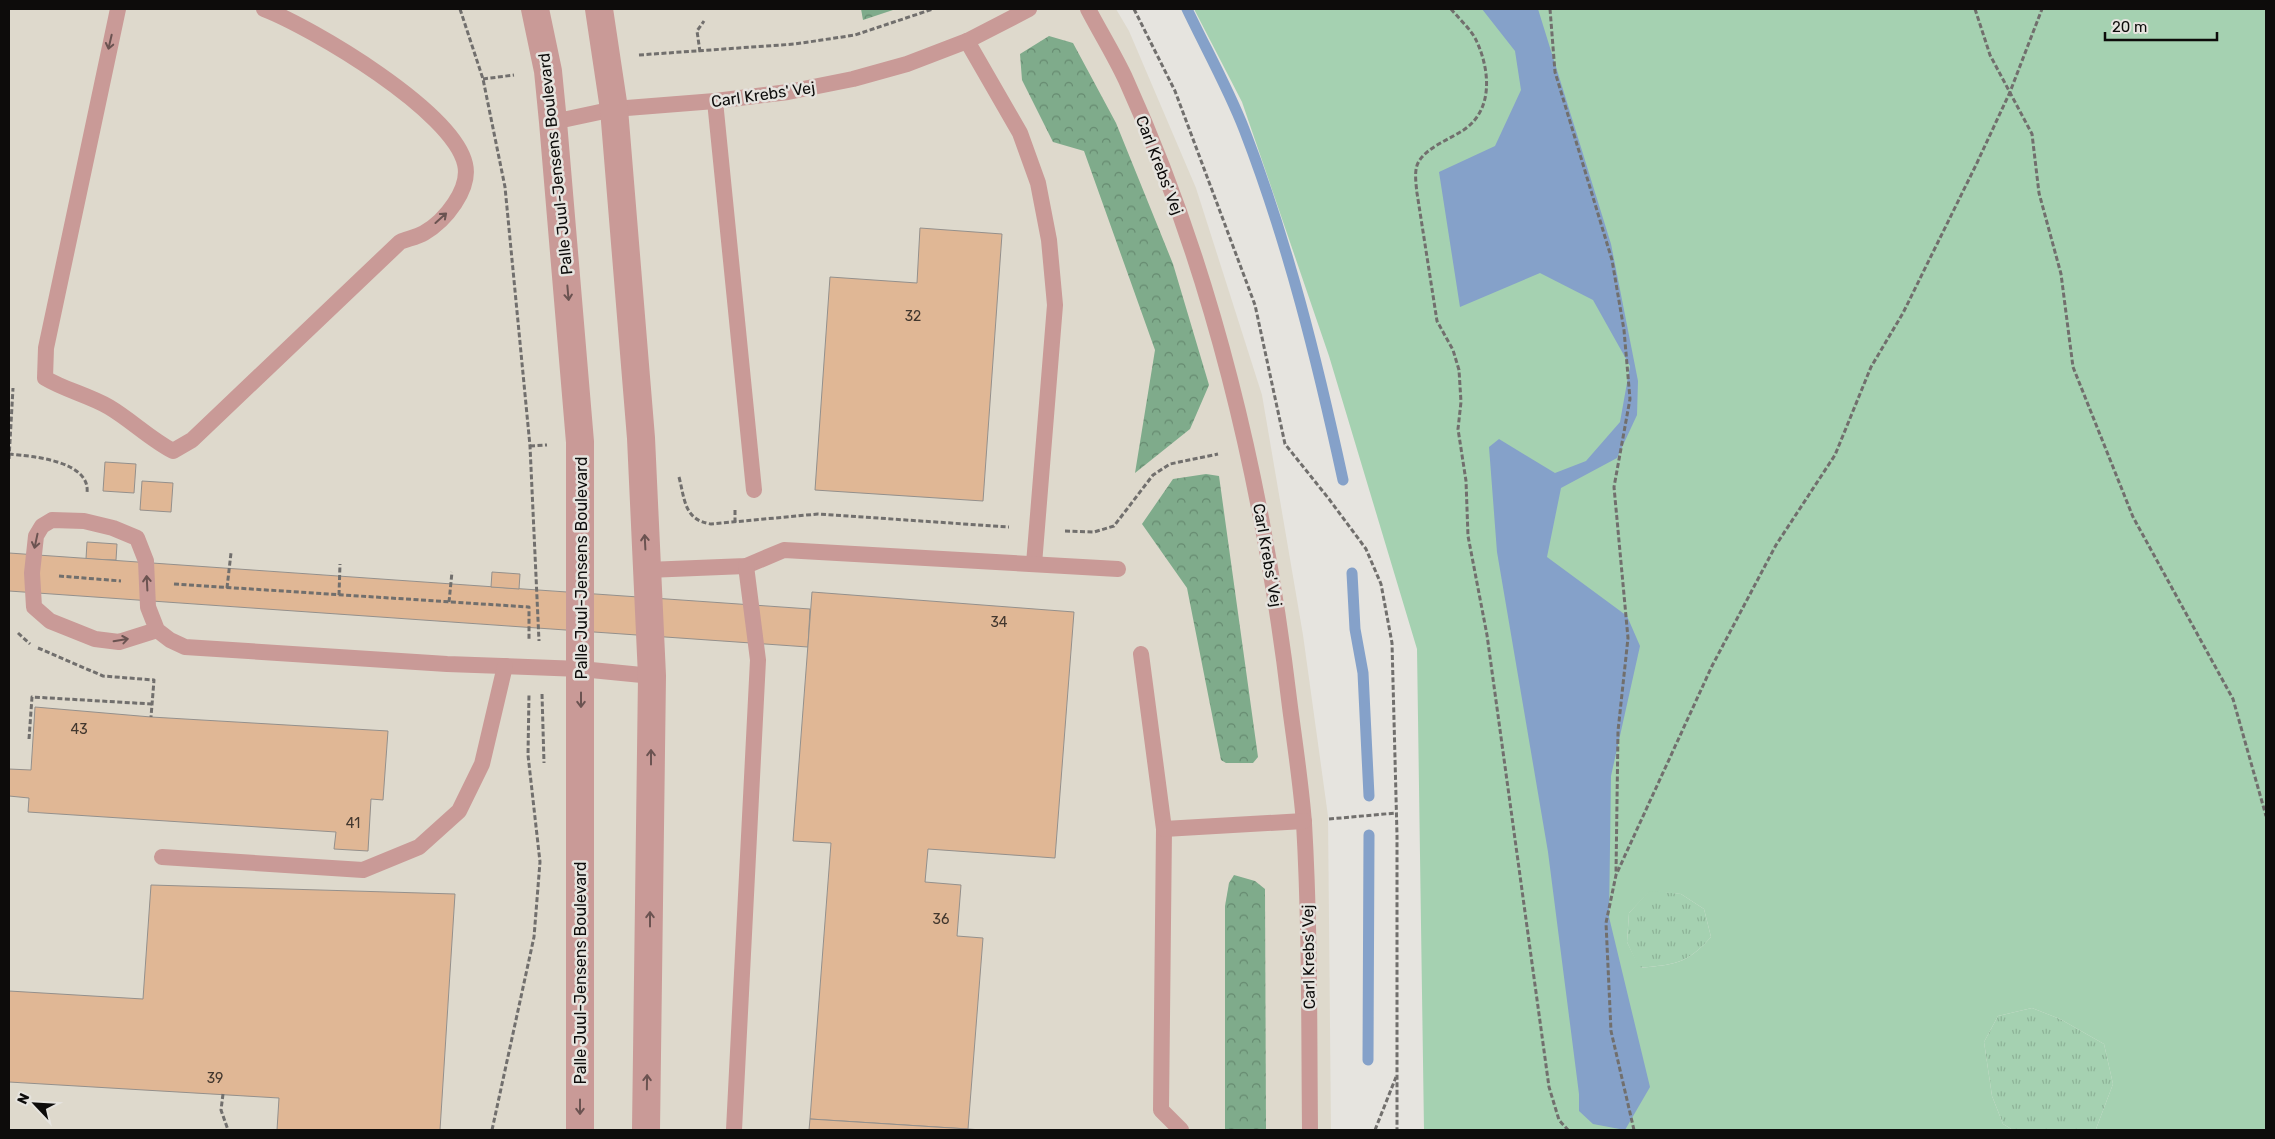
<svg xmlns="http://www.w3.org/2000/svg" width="2275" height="1139" font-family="Rubik,sans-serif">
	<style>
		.built { fill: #ded9cc }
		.grass { fill: url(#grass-tufts) }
		.forest { fill: url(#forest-crowns) }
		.green { fill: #a5d1b1; fill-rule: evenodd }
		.water { fill: #85a1c9 }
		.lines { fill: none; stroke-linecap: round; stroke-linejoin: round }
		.stream { stroke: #85a1c9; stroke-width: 11 }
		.building { fill: #e0b795; stroke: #94908c }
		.path { stroke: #716f6d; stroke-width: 3; stroke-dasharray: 5 2.5; stroke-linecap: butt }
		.service { stroke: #c99a97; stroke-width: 16 }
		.tertiary { stroke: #c99a97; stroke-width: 28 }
		.oneway { stroke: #6b5351 }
		.labels { text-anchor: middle; stroke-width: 5; stroke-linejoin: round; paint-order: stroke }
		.number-label { font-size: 14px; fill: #42372e }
		.street-label { font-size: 16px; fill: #0d0c0b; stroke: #e6e4df }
	</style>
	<defs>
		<pattern id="grass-tufts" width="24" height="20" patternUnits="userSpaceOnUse" patternTransform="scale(1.25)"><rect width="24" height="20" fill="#a5d1b1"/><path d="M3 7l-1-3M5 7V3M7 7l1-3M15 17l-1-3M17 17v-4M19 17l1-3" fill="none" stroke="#8db297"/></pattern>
		<pattern id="forest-crowns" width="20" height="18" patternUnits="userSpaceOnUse" patternTransform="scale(1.25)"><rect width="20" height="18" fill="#7fab8b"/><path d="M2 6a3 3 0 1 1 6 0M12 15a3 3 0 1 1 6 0" fill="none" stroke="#668a70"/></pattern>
	</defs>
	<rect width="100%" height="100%" fill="#e6e4df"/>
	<path class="built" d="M9,9H1116L1129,31L1196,188L1262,395L1303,635L1328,816L1331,1130H9Z"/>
	<g class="grass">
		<path d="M1650,890L1681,894L1704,909L1711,937C1686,965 1675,964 1639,968L1627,942L1629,913Z"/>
		<path d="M2032,1008L2060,1019L2104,1044L2113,1084L2096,1129L2013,1130L2003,1124L1992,1096L1984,1042L1998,1016Z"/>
	</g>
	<g class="forest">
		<path d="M861,9H896L863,20Z"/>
		<path d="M1049,36L1073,43L1116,123L1173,264L1209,385L1190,429L1135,473L1155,350L1084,151L1053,142L1022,80L1020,54Z"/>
		<path d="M1206,474L1219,476L1258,757L1253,763H1226L1221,760L1187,588L1142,524L1173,479Z"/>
		<path d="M1234,875L1255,881L1265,889L1266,1130H1225V906L1229,883Z"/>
	</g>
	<path class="green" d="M1194,9H2266V1130H2093L2096,1129L2113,1084L2104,1044L2060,1019L2032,1008L1998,1016L1984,1042L1992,1096L2003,1124L2013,1130H1424L1417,649L1329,356L1242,102ZM1650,891L1681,894L1704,909L1711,937C1686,965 1675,964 1640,968L1627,942L1629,913Z"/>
	<path class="water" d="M1482,9H1538L1611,244L1638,381L1637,415L1617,458L1561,488L1547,557L1627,616L1640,646L1611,776L1609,917L1650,1087L1625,1130L1593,1124L1579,1111V1094L1548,852L1497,552L1489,447L1499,439L1555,473L1586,461L1620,422L1630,366L1593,300L1540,273L1460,307L1439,172L1495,146L1521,90L1515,51Z"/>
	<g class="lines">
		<g class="stream">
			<path d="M1187,9C1206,49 1228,88 1244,129C1288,243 1317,360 1343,480"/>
			<path d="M1352,573L1355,629L1363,673L1369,796"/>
			<path d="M1368,1060L1369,835"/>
		</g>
	</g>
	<g class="building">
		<path d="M920,228L1002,234L983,501L815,490L830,277L917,283Z"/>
		<path d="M105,462L136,464L134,493L103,491Z"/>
		<path d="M142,481L173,483L171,512L140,510Z"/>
		<path d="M87,542L117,544L116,560L86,559Z"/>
		<path d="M9,553L810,609L808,647L9,591Z"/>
		<path d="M492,572L520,574L519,589L491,587Z"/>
		<path d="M812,592L1074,612L1055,858L928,849L925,882L961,885L957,936L983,938L968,1129L810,1119L831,843L793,841Z"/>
		<path d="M35,707L151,717L388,731L383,800L371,799L368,851L334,849L336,832L28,812L29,798L9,796V769L31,770Z"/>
		<path d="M151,885L455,894L440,1130H277L279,1098L9,1082V991L143,999Z"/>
		<path d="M810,1119L968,1129L982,1130H809Z"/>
	</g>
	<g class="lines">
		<g class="path">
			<path d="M460,9L483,79L505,187L530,446L539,641"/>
			<path d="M1134,9L1175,91L1255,305L1285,444L1329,499L1366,549L1381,584L1392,643L1397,835V1130"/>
			<path d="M1451,9C1459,19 1472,30 1477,42C1490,71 1493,109 1465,129C1451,139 1426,147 1418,163C1414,171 1416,184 1417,193L1437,321L1453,350L1459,370L1461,402L1458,429L1466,481L1468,536L1487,635L1549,1087L1559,1120L1568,1130"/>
			<path d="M1550,9L1555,72L1612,260L1624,330L1630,399L1614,487L1628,638L1618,731L1616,873"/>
			<path d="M1975,9L1990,55L2032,134L2039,193L2061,274L2073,367L2133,517L2233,699L2266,816"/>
			<path d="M700,52L697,31L704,21"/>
			<path d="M639,55L795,44L855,35L933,9"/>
			<path d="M483,79L514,75"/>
			<path d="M530,446L547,445"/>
			<path d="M9,454C32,456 91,461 87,493"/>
			<path d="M9,459L13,388"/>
			<path d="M679,477C685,500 684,520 711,524L818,514L1009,527"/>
			<path d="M735,510V522"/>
			<path d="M1065,531L1094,532L1114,526L1153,475L1170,464L1218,454"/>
			<path d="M59,576L121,581"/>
			<path d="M174,584L529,607V640"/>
			<path d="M227,588L231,553"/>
			<path d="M339,595L340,564"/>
			<path d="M449,602L452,572"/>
			<path d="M18,633L30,644"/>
			<path d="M38,648L103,676L154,680L151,717"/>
			<path d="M542,694L544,763"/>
			<path d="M29,739L32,697L152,704"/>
			<path d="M1329,819L1396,813"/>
			<path d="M223,1094L221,1110L228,1130"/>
			<path d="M492,1130L534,937L540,862L528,755L529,694"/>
			<path d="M1375,1130L1396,1077"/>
			<path d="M1634,1130L1611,1031L1606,923L1616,875L1712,666L1776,545L1835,455L1871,367L1903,313L1976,165L2010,92L2042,9"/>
		</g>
		<g class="service">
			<path d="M118,9L46,348L45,378C65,390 88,395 109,407C131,420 150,439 173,451L192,440L400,242C407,239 417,237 424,233C445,221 471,189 465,164C453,111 313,28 264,9"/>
			<path d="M1088,9C1100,32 1115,56 1126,80C1215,276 1265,495 1290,707C1295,745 1301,784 1304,823C1310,925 1309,1028 1310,1130"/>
			<path d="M967,41L1020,133L1038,183L1049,240L1055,305L1034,564"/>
			<path d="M715,101L754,490"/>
			<path d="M553,122L614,109L715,101L788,92L853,79L907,64L967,41L1029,9"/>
			<path d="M647,570L746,566L784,550L1118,569"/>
			<path d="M157,630L119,642L95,639L50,621L34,607L32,573L36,536L42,526L52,520L84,521L113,528L137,538L146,561L148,607L157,630L170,640L185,647L447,664L581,669L652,676"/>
			<path d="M1141,654L1164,829L1161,1110L1181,1130"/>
			<path d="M1164,829L1304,821"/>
			<path d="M162,857L363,870L419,847L459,811L482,764L505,666"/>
			<path d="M734,1130L758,660L746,566"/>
		</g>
		<g class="tertiary">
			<path d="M535,9L548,71L553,122L580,442V1130"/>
			<path d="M599,9L614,109L641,438L652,676L646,1130"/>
		</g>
	</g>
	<defs><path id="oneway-shaft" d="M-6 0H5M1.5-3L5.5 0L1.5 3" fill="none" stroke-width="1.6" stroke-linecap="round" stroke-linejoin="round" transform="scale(1.25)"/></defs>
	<g class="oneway">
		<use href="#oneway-shaft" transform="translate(110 42) rotate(103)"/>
		<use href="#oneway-shaft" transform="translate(441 218) rotate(-42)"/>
		<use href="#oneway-shaft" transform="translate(568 293) rotate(85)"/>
		<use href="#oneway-shaft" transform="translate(36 541) rotate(102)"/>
		<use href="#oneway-shaft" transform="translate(645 542) rotate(-93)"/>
		<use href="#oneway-shaft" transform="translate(147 583) rotate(-93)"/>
		<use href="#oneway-shaft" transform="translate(121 640) rotate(-9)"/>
		<use href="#oneway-shaft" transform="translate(581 700) rotate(90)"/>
		<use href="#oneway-shaft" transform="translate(651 757) rotate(-90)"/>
		<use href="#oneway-shaft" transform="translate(650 919) rotate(-90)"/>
		<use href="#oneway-shaft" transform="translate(647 1082) rotate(-89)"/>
		<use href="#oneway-shaft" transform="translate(580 1107) rotate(90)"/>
	</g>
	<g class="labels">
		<g class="number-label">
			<text x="913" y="321">32</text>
			<text x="999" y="627">34</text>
			<text x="79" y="734">43</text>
			<text x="353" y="828">41</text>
			<text x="941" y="924">36</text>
			<text x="215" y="1083">39</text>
		</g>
		<g class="street-label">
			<text transform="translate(763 94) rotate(-8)" y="6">Carl Krebs' Vej</text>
			<text transform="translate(555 164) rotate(-96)" y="6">Palle Juul-Jensens Boulevard</text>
			<text transform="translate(1160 165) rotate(69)" y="6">Carl Krebs' Vej</text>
			<text transform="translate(1268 555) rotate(80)" y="6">Carl Krebs' Vej</text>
			<text transform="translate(581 568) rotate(-90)" y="6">Palle Juul-Jensens Boulevard</text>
			<text transform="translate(1308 957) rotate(-91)" y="6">Carl Krebs' Vej</text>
			<text transform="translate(580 973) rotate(-90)" y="6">Palle Juul-Jensens Boulevard</text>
		</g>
	</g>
	<rect width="2275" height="1139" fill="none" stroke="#0d0c0b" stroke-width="20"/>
	<g transform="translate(35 1104) rotate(295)" stroke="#e6e4df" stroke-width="4" paint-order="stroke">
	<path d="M0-4L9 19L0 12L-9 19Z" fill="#0d0c0b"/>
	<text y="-8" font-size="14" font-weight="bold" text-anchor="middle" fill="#0d0c0b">N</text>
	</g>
	<path d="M2105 32v8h112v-8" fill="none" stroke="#0d0c0b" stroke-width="2.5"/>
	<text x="2112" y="32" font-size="15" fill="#0d0c0b" stroke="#e6e4df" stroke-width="4" paint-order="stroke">20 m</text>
</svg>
